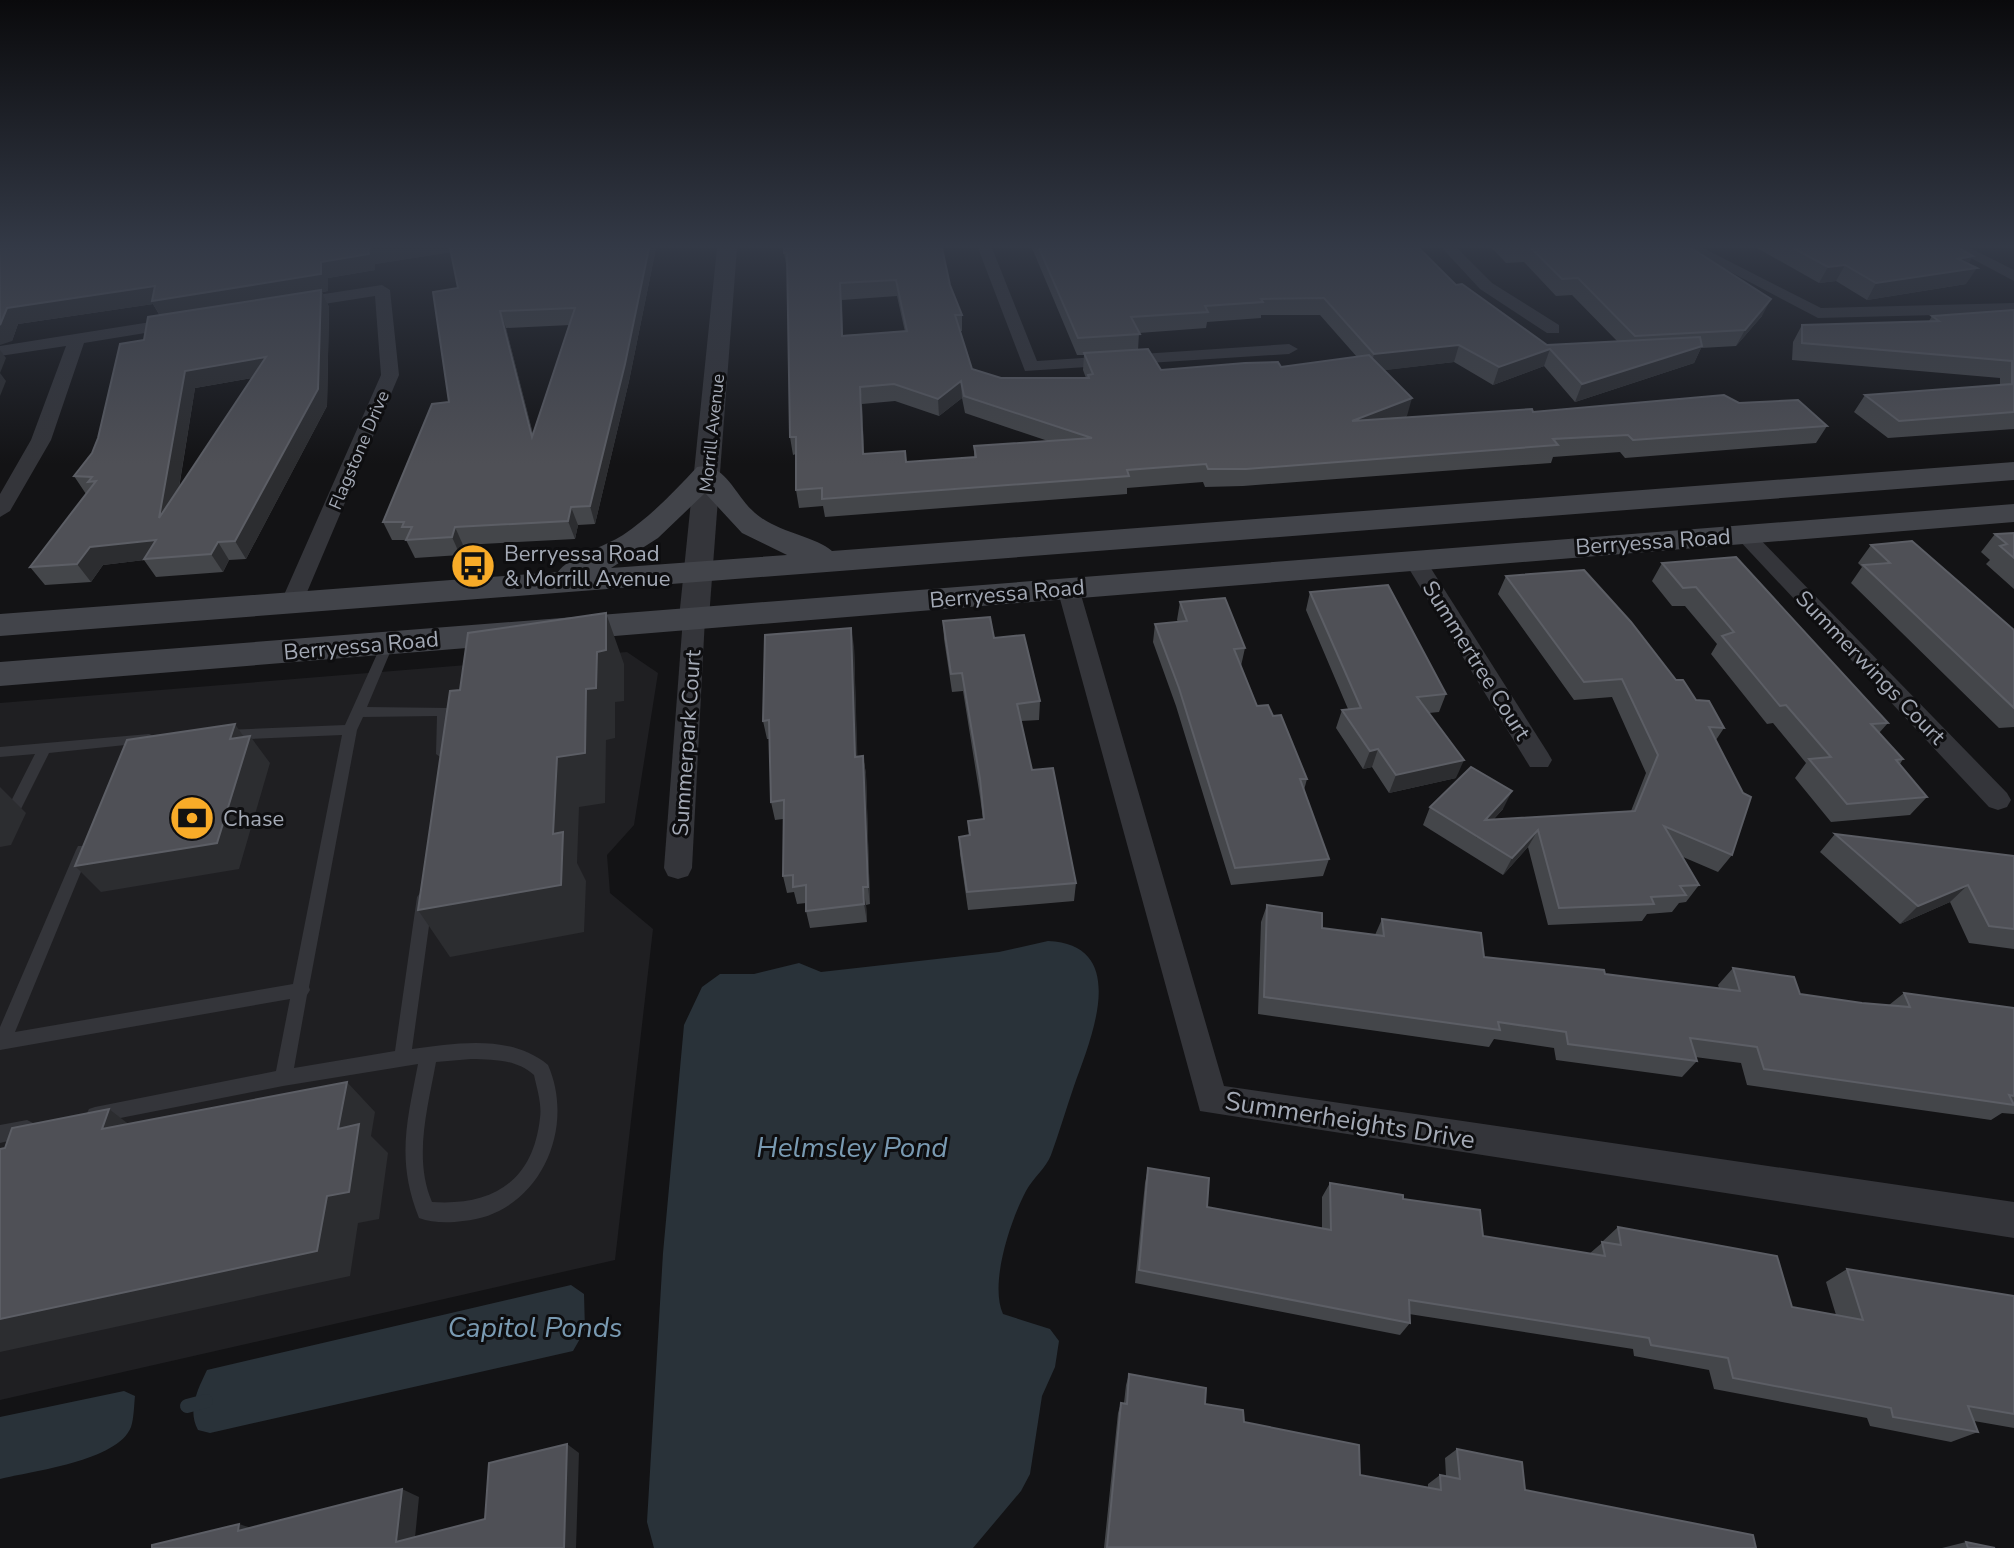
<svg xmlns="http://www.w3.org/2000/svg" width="2014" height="1548" font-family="'Nunito Sans',sans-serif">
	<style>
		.built { fill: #1f1f22 }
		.water { fill: #293239 }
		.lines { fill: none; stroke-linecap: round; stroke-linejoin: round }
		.stream { stroke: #293239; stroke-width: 14 }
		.service { fill: #34353a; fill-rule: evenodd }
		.minor { fill: #34353a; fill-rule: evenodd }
		.tertiary { fill: #34353a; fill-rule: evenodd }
		.secondary { fill: #42444a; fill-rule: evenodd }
		.wall { fill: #44464a; fill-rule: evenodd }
		.shaded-wall { fill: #2c2d30 }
		.building { fill: #4f5056; stroke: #5c5e65; stroke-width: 2; fill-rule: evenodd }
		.labels { text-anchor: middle; stroke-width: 6; stroke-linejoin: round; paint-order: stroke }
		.far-street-label { font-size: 18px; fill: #a4aab6; stroke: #0e0e10 }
		.street-label { font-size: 22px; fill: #a4aab6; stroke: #0e0e10 }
		.poi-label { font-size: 22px; fill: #a4aab6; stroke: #0e0e10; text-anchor: start }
		.near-street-label { font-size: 26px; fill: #a4aab6; stroke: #0e0e10 }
		.near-water-label { font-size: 28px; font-style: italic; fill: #799ab2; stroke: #0e0e10 }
	</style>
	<rect width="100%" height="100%" fill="#131315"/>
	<path class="built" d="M627,652L658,673L634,825L607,855L610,893L653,929L615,1260L0,1400V703Z"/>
	<g class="water">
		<path d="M1048,941C1132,945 1090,1041 1074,1086C1066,1109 1059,1133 1051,1155C1046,1168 1033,1178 1026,1191C1011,1219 989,1283 1003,1314L1050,1329L1059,1341L1055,1367L1042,1396L1030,1474L1021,1491L973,1548H654L647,1522L663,1253L684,1025L702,987L720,974H754L799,963L821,972L999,952Z"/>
		<path d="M571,1285L584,1294L585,1330L573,1351L210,1433L198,1430C187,1410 198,1389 207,1370Z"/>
		<path d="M124,1391L135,1396C134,1405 134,1418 131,1427C118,1461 32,1471 0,1479V1417Z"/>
	</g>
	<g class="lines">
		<path class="stream" d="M187,1406L206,1401"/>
		<g class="service">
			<path d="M388,639L394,643L367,707L449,708L451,711L450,754L443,759L436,754L437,716L363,717L357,730L309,987L310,990L307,995L294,1068L395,1051L417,897L420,893L425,891L430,893L433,897L412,1049C457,1043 511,1034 548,1065C577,1131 537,1215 463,1221C449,1223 432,1223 419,1218C396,1160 407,1122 418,1064L283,1086L95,1123L89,1121L86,1115L89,1109L95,1107L276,1071L290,999L0,1050V1027L76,850L78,846H88L90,850L15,1032L293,984L342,735L226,740L219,735L226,730L345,725L382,643ZM471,1059C494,1060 516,1059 534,1075C537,1089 542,1104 540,1118C533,1182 492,1206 432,1202C413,1158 428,1107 436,1062Z"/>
			<path d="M149,734L154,736L156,739L154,742L49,753L16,819H6L4,815L35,754L0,757V747Z"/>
			<path d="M27,1120L33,1123L36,1129L33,1135L0,1143V1125Z"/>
		</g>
		<g class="minor">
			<path d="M978,248H992L1037,361L1289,344L1298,349L1289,354L1025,371Z"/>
			<path d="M1442,248H1457L1492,283L1559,325V333H1547L1480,289Z"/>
			<path d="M1685,248H1703L1821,308L2014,303V313L1818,318Z"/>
			<path d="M1952,248H1970L2014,270V281Z"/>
			<path d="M382,285L390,290L399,375L302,604L291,611L283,609L280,604L381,375L375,296L292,309L284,304L292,299Z"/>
			<path d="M182,317L190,322L188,326L84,343L51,440L10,511L0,517V494L31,440L66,346L0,356V346Z"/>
			<path d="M1744,528L1751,530L2007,793L2011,800L2007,807L1998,810L1989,807L1737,538L1734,534Z"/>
			<path d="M1414,552L1425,559L1548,753L1552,760L1548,767H1530L1403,559Z"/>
			<path d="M1068,581L1079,588L1224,1086L2014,1202V1238L1200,1111L1057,588Z"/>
			<path d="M694,611L705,618L692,868L688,876L678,879L668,876L664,868L683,618Z"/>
		</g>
		<path class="tertiary" d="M717,248H737L709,618L705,625L694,628L683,625L679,618Z"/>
		<g class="secondary">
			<path d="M2014,462V480L0,636V614L558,572C567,558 606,546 623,535C651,516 674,492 697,467C724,460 736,497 755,513C778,533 815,536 832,551ZM705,493L742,533L787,555L611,568L658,538Z"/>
			<path d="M2014,504V522L0,686V662Z"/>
		</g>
	</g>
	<g class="wall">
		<path d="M0,248H656L629,381L595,524L578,525L575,539L463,545L460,555L415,558L406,540H392L383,522L449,402L458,288L451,252L375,264V270L328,278V291L322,292L329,307L327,406L246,559L229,560L223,572L156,577L144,560L103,565L91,582L45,585L30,567L86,494L74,476L92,453L144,340L160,316L153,304L18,324L12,341ZM570,325L533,434L506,328ZM252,378L179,488L195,388Z"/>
		<path d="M1032,248H1419L1456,285L1547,345L1617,341L1572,295L1556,296L1524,262L1506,263L1492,248H1691L1762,316L1736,346L1701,348L1694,363L1575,402L1544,366L1493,385L1454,362L1384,370L1407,416L1403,418L1739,403L1827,426L1816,443L1625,458L1620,452L1553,457L1551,463L1243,486L1205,487L1203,482L1127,488V494L825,517L823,506L799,508L796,490V454L793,455L790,437L787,269L784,253L950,285L962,315V331H960L972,369L1001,378H1086L1083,370L1084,355H1077ZM897,296L905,332L843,335L842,300ZM1261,315H1320L1357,357L1281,367L1161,370L1138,350L1139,333L1206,328L1207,322L1261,318ZM962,398L965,413L1048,441L974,446V457L906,462L864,454L862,404L895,401L939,416Z"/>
		<path d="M1757,248H1959L1968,264L1966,284L1867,300L1836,281L1819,283Z"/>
		<path d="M2014,310V429L1888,438L1854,412L1865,395L2000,385V378L1792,360L1793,342L1802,325L1929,321L1932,316Z"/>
		<path d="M2014,533V589L1986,564L1990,560L1981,552L1995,534Z"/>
		<path d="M1871,545L2014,630V727L1999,728L1851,583L1862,567L1858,563Z"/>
		<path d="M1662,563L1888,723L1879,733L1903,759L1900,764L1927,797L1910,815L1831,822L1795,778L1806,763L1773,723L1767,724L1711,654L1717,644L1685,606H1672L1652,581Z"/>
		<path d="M1506,576L1676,680L1724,728L1716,740L1732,855L1718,872L1683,857L1699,885L1686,902L1679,903L1672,912L1647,914L1642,921L1548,925L1528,847L1503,875L1423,825L1430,807L1503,809L1493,820L1631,811L1646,773L1612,697L1574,700L1498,594Z"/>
		<path d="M1310,592L1446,694L1439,712L1429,713L1456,778L1389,793L1372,767L1363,769L1336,728L1342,710L1348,709L1306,610Z"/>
		<path d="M1180,602L1245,648L1241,666L1257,706L1273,716L1307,779L1304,790L1329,859L1323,876L1231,885L1176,706L1153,642L1155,624L1178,622L1177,620Z"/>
		<path d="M943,621L994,638L1040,701L1039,720L1021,721L1032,770L1076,883L1074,901L968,910L960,854L959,837L969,835L968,821L983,819L980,797L963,691L952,692L944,639Z"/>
		<path d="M854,646L857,757L863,756L866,774L870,904L866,905L867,922L810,928L806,911V903L797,904L794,892L787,893L783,876V819L775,820L771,802L770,739H767L763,721Z"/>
		<path d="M1835,834L2014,856V949L1969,943L1950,902L1900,924L1820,852Z"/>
		<path d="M1267,905L1322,928L1375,935L1382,919L1484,957L1605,974L1719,988L1718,985L1733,968L1800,994L1862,1003L1889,1005L1904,993L2014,1008V1114L2002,1113L1991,1120L1747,1085L1741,1063L1695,1057L1697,1061L1682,1077L1556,1060L1554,1048L1494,1039L1489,1047L1258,1014L1261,922Z"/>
		<path d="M1148,1168L1207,1207L1322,1229V1197L1330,1183L1403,1199L1483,1236L1589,1254L1603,1242V1241L1618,1227L1792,1307L1836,1315L1826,1282L1847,1269L2014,1296V1428L1974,1421L1978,1432L1951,1442L1870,1426L1867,1418L1714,1389L1709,1370L1634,1356L1633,1349L1409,1314L1410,1323L1400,1335L1135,1283L1145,1183Z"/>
		<path d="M1129,1374L1205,1404L1360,1475L1428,1488V1484L1440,1475L1446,1476L1445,1458L1457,1449L1525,1490L1756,1548H1104L1118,1413L1121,1403H1124L1126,1385Z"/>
		<path d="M1966,1542L1995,1548H1942Z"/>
	</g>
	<g class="shaded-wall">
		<path d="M371,248H452L453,252L375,264V270L328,278V291L322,292L329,307L327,406L246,559L235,541L321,292L161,317L153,304L18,324L12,341L0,345V325L7,308L321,262Z"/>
		<path d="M649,248H656L629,381L595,524L590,506Z"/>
		<path d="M1973,256L1965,270L1977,268L1966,284L1867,300L1876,283L1958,259Z"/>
		<path d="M1845,265L1836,281L1819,283L1828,267Z"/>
		<path d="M1771,299L1762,316L1736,346L1745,330Z"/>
		<path d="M500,311L506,328L538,455L532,437Z"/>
		<path d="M1459,345L1454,362L1370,372L1374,354Z"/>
		<path d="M1702,346L1694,363L1575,402L1582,384Z"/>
		<path d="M1550,349L1544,366L1493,385L1499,367Z"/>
		<path d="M0,350L6,358L0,373L6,381L0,396Z"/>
		<path d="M266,357L275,374L195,388L171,536L159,518L185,371Z"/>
		<path d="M961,381L962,398L939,416L938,399Z"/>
		<path d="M860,387L862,404L865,472L863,454Z"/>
		<path d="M1412,398L1407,416L1348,438L1352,421Z"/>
		<path d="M571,507L578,525L575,539L568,521Z"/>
		<path d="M455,527L463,545L460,555L452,537Z"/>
		<path d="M156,540L144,559V560L103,565L91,582L77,564L90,547Z"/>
		<path d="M218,542L229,560L223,572L211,554Z"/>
		<path d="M606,613L624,664V701L615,702V738L606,740L605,803L579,807L577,863L586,881L584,932L450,957L418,910L553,834L557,757L597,652Z"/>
		<path d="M851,628L854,646L858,775L855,757Z"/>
		<path d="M235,724L248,743L250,736L270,763L239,869L101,892L75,866L230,739Z"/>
		<path d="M1378,749L1372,767L1363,769L1370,751Z"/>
		<path d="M863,756L866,774L870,904L868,887Z"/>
		<path d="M1464,760L1456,778L1389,793L1396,775Z"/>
		<path d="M0,787L26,813L11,845L0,847Z"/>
		<path d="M1512,791L1503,809L1476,838L1485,820Z"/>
		<path d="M1538,830L1528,847L1503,875L1512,858Z"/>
		<path d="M1968,885L1950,902L1900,924L1918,906Z"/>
		<path d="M863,887L866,905L867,922L864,904Z"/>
		<path d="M347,1082L375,1112L371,1136L388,1153L379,1219L358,1223L350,1276L0,1352V1319L338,1129Z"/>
		<path d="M109,1109L148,1139L102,1129Z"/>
		<path d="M567,1444L579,1453L576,1548H564Z"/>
		<path d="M402,1489L419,1497L414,1548L396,1542Z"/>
		<path d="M239,1524L261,1531H238Z"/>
	</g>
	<g class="building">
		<path d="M0,248H371H368L369,254L321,262V274L152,301L155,286L7,308L0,325Z"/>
		<path d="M450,248H649L625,364L590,506L571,507L568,521L455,527L452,537L406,540L412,527H402L404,522H383L432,404L449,402L433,292L458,288ZM575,308L532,437L500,311Z"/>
		<path d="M784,248H942L950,285L962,315H955L972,369L1001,378H1089L1088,375L1093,374L1084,353L1148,349L1161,370L1245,363L1278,362L1281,367L1369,355L1412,398L1352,421L1532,409L1533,412L1724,395L1739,403L1798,400L1827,426L1633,440L1628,435L1553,439L1558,445L1246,469H1208L1206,464L1127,470L1129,476L822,499V488L796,490V437H790L787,253H784ZM896,280L907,331L842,336L840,283ZM961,381L964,396L1092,438L974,446L976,457L906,462L905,451L863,454L860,387L894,384L938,399Z"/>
		<path d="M1039,248H1419L1456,285L1462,284L1547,345L1700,337L1702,346L1582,384L1550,349L1499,367L1459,345L1374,354L1324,298L1261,299L1263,302L1205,306L1208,312L1131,317L1140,334L1078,338Z"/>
		<path d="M1531,248H1691L1771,299L1745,330L1635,336L1578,278L1562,279Z"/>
		<path d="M1793,248H1959L1973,256L1958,259L1977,268L1876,283L1845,265L1828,267Z"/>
		<path d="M321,290L318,389L235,541L218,542L211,554L144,559L156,540L90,547L77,564L30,567L96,481L88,482L92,477L74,476L92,453L98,438L120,344L144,340L148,317ZM266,357L159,518L185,371Z"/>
		<path d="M2014,310V412L1899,421L1865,395L2012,384V361L1802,343V325L1939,321L1932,316Z"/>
		<path d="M2014,533V558L2000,546L2007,544L1995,534Z"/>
		<path d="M1912,541L2014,630V708L1863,565L1890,563L1871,545Z"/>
		<path d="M1736,557L1888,723L1871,724L1903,759L1896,760L1927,797L1847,804L1809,759L1831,757L1786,705L1780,706L1722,636L1734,632L1696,587L1683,588L1662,563Z"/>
		<path d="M1584,570L1631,622L1676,680H1683L1696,700L1709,701L1724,728L1709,727L1743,793L1751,797L1732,855L1664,826L1699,885L1680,886L1686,895L1651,897L1654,904L1559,908L1538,830L1512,858L1430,807L1471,767L1512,791L1485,820L1635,811L1658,755L1622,679L1584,682L1506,576Z"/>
		<path d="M1388,585L1446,694L1417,697L1464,760L1396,775L1378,749L1370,751L1342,710L1361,708L1310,592Z"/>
		<path d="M1225,598L1245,648L1234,649L1257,706L1268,705L1273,716L1281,715L1307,779H1300L1329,859L1235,868L1179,688L1155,624L1187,621L1180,602Z"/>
		<path d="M606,613V650L597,652L596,688L586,689L585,753L557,757L553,834L563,832L561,885L418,910L450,691L460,690L468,633Z"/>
		<path d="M990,617L994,638L1024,635L1040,701L1017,704L1032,770L1053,768L1076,883L967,892L959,837L970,835L968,821L984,819L980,779L962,673L951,674L943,621Z"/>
		<path d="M851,628L855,757L863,756L868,887H863L864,904L806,911V885L793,887V875L783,876L784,800L771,802L769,720L763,721L765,635Z"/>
		<path d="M235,724L230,739L250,736L217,843L75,866L127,740Z"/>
		<path d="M1835,834L2014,856V929L1989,926L1968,885L1918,906Z"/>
		<path d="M1267,905L1322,913V928L1384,936L1382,919L1481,933L1484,957L1604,970L1605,974L1740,991L1733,968L1794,977L1800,994L1862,1003L1910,1007L1904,993L2014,1008V1096L2009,1095L2014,1105L1764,1069L1757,1047L1690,1038L1697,1061L1568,1044L1566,1032L1498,1022L1500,1030L1264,997Z"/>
		<path d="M347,1082L338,1129L359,1124L349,1192L327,1196L317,1251L0,1319V1149L5,1148L12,1128L109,1109L102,1129Z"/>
		<path d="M1148,1168L1209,1178L1207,1207L1331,1230L1330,1183L1403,1195V1199L1480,1210L1483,1236L1605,1256L1602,1242L1621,1245L1618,1227L1777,1256L1792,1307L1863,1320L1847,1269L2014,1296V1414L1968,1406L1978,1432L1893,1417L1891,1408L1733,1378L1728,1358L1651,1345L1649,1338L1409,1300L1410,1323L1139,1270Z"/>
		<path d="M1129,1374L1206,1388L1205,1404L1243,1410L1244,1422L1359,1445L1360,1475L1441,1490L1440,1475L1460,1479L1457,1449L1522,1462L1525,1490L1753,1535L1756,1548L1107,1547L1121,1403L1127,1404Z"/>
		<path d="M567,1444L564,1548H152V1545L239,1524L238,1531L402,1489L396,1542L485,1519L489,1463Z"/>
		<path d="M1966,1542L1995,1548H1968Z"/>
	</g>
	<linearGradient id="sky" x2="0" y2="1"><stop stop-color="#0a0a0c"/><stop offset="0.53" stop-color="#333946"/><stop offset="1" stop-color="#333946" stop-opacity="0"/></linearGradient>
	<rect width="2014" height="464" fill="url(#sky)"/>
	<defs>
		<g id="bus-disc" transform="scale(2.3)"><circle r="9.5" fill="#f8ab28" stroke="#0e0e10"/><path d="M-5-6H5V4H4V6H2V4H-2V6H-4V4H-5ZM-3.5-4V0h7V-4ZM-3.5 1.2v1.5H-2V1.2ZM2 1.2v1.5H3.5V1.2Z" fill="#111"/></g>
		<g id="bank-disc" transform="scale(2.3)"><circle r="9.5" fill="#f8ab28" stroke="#0e0e10"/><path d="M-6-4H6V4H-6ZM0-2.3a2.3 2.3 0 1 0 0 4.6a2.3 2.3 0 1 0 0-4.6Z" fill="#111"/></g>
	</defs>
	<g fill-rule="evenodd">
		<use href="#bus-disc" x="473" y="566"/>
		<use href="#bank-disc" x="192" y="818"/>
	</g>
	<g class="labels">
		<g class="far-street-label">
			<text transform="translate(712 433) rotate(-84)" y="6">Morrill Avenue</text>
			<text transform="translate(359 450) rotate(-67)" y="6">Flagstone Drive</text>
		</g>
		<g class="street-label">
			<text transform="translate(1653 541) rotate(-4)" y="8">Berryessa Road</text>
			<text transform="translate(1007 593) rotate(-5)" y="8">Berryessa Road</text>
			<text transform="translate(361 645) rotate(-5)" y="8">Berryessa Road</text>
			<text transform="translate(1477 660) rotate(58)" y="8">Summertree Court</text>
			<text transform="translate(1871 667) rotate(46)" y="8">Summerwings Court</text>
			<text transform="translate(686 743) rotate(-86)" y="8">Summerpark Court</text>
		</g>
		<g class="poi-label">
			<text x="504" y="561">Berryessa Road<tspan x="504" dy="25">&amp; Morrill Avenue</tspan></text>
			<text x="223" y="826">Chase</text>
		</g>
		<g class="near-street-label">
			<text transform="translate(1350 1120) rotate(9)" y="9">Summerheights Drive</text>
		</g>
		<g class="near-water-label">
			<text x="852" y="1157">Helmsley Pond</text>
			<text x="535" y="1337">Capitol Ponds</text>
		</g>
	</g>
</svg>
